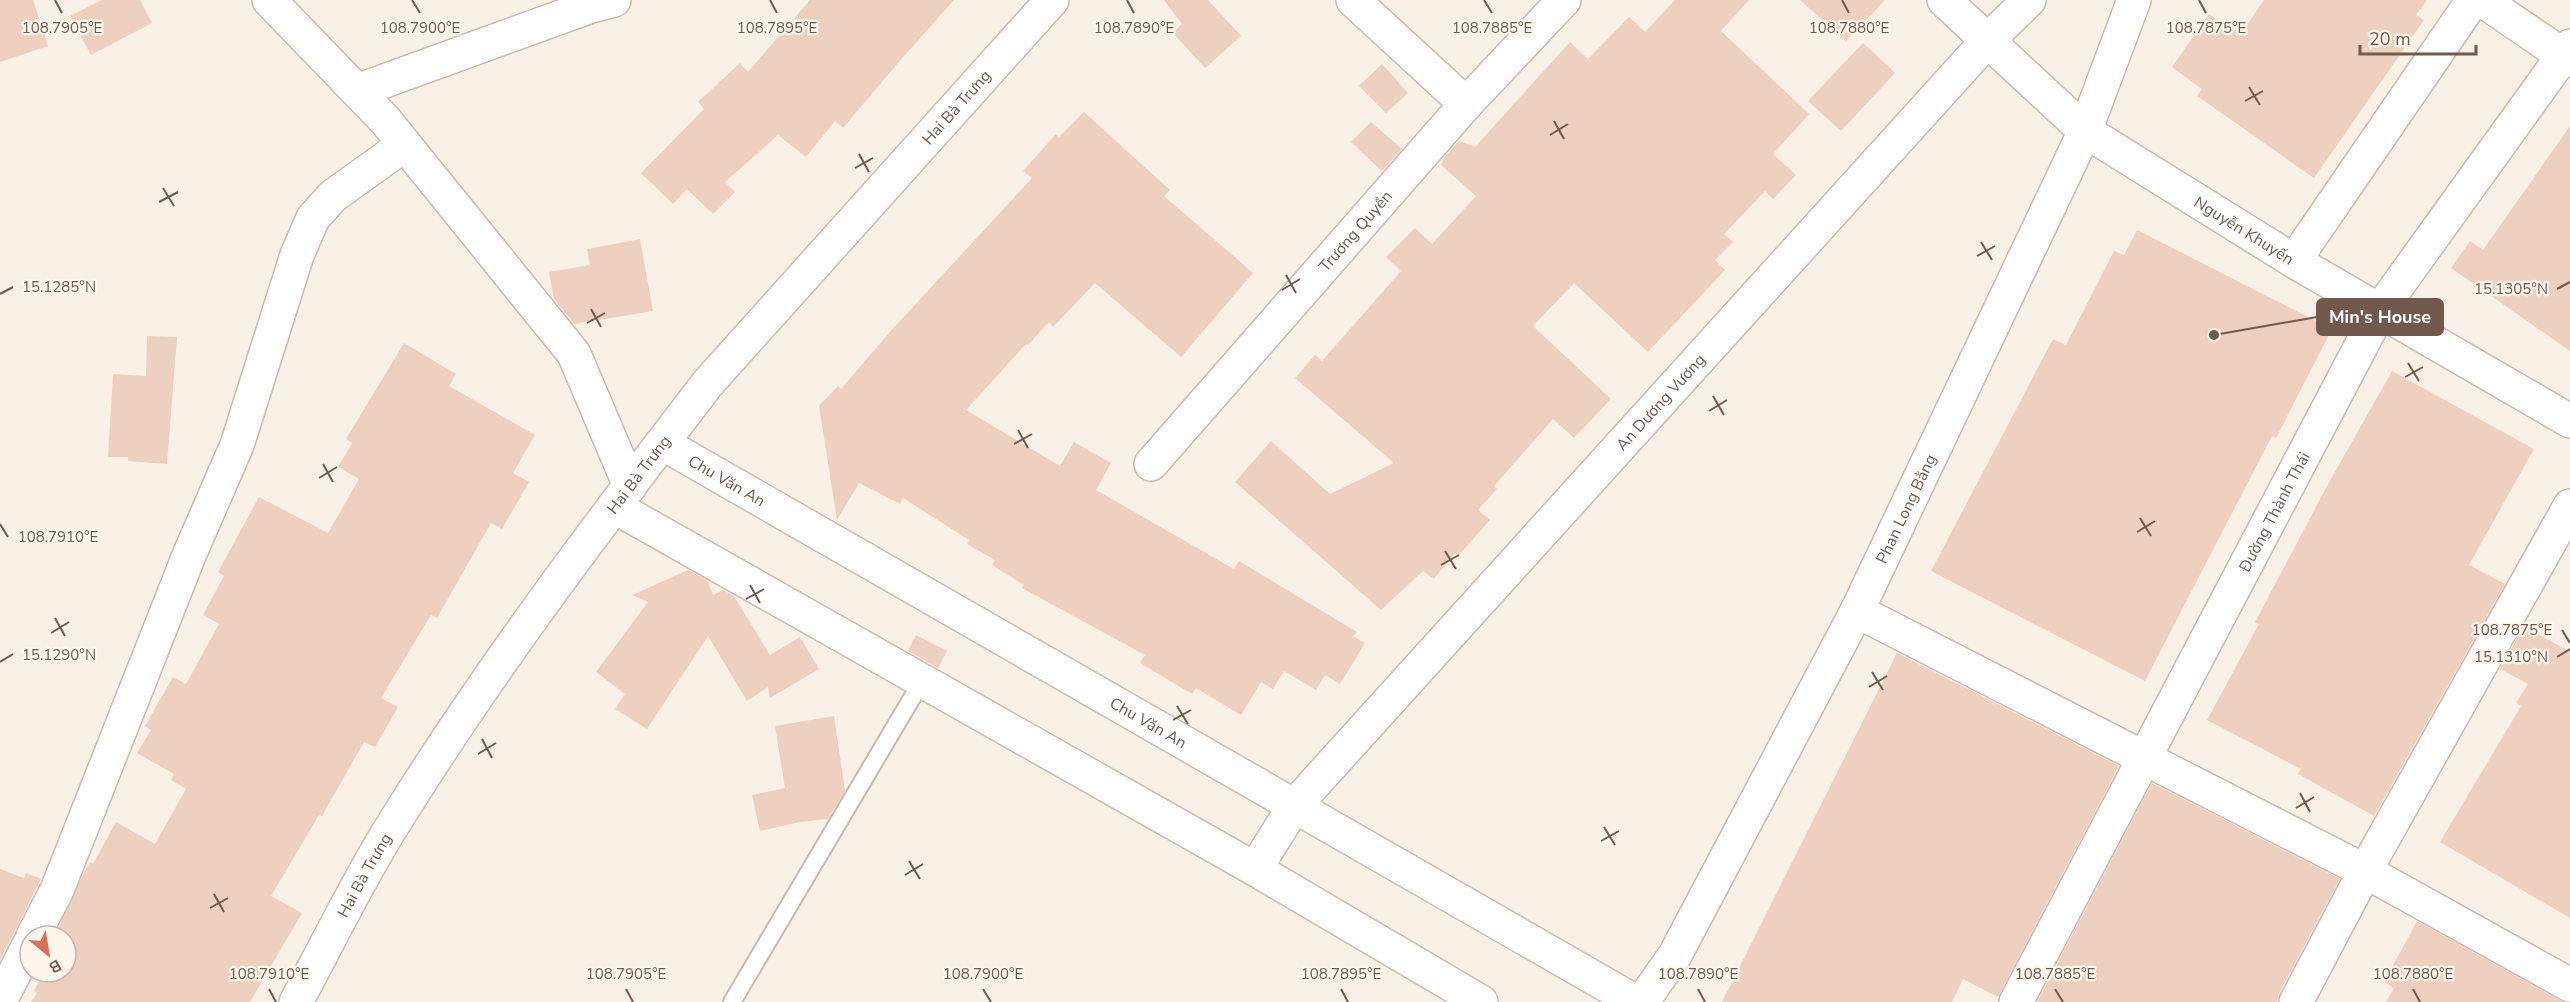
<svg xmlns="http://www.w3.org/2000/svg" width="2570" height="1002" font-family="'Nunito Sans',sans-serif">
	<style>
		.building { fill: #edd0c0 }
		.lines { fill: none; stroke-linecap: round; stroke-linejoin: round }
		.lane-casing { stroke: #cbb9ad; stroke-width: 20 }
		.street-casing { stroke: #cbb9ad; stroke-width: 36 }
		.secondary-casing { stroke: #cfbbae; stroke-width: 36 }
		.lane { stroke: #fff; stroke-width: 16 }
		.street { stroke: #fff; stroke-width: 33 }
		.secondary { stroke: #fff; stroke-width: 33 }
		.ticks { fill: none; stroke: #71594d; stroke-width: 2 }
		.labels { text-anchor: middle; stroke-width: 4.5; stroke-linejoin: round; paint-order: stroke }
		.street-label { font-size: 16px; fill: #71594d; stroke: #fdf6eb }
		.ticks-label { font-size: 15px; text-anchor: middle; fill: #71594d; stroke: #fdf6eb; stroke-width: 4.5; stroke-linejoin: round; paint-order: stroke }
		.leader { fill: none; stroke: #71594d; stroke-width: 2 }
		.callout-dot { fill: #71594d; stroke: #fdf6eb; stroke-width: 2 }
		.callout { fill: #71594d; stroke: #71594d; stroke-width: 2 }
		.callout-label { font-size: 18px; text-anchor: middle; font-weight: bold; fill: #fff }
	</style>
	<rect width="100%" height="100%" fill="#faf1e6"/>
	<g class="building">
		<path d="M0,0H33L48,46L0,62Z"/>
		<path d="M102,0H140L152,23L91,55L70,16Z"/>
		<path d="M810,0H954L897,64L843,128L835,121L806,157L778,135L725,182L735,192L713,214L687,189L673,204L641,173L704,109L698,102L740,63L748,72Z"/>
		<path d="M1164,0H1208L1241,36L1205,68L1173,33L1182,24Z"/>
		<path d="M1675,0H1749L1721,31L1809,114L1773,154L1796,175L1773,199L1765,191L1724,234L1733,242L1715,260L1725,270L1648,352L1574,283L1533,326L1611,399L1574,438L1553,419L1494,486L1497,489L1478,510L1490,520L1458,556L1455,553L1434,579L1423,571L1381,610L1235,482L1271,441L1330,494L1394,463L1295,378L1315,355L1322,361L1401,271L1386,257L1415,228L1432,244L1476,196L1441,165L1444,158L1459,141L1475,147L1570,42L1588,59L1629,17L1645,32Z"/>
		<path d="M1800,0H1885L1846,41Z"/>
		<path d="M2264,0H2427L2416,15L2424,20L2314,178L2197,96L2202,89L2172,67L2209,14L2240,35Z"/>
		<path d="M1863,43L1895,73L1841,131L1808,101Z"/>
		<path d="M1382,64L1408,93L1386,113L1359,86Z"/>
		<path d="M1084,112L1170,190L1164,196L1253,273L1181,357L1095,283L1053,327L1049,322L1028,345L1026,344L966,410L1060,466L1074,442L1111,463L1096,490L1234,569L1239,561L1357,632L1353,636L1365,643L1340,684L1325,675L1316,690L1284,671L1273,689L1261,682L1241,715L1196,688L1192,694L1140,663L1145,655L1022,588L1024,585L992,565L995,560L967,544L969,540L903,498L900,504L859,483L837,520L819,406L838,386L841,389L889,333L1032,178L1023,171L1056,134L1059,137Z"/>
		<path d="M1371,122L1402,149L1382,171L1351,142Z"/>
		<path d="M2570,126V351L2451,268L2470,241L2483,250Z"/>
		<path d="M2137,230L2332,329L2276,438L2272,436L2145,681L1931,571L2053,339L2066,345L2114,251L2124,255Z"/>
		<path d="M640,239L653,311L574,324L554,299L549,272L590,265L587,249Z"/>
		<path d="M147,336L177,337L167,464L128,461V457H108L113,374L146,376Z"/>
		<path d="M404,343L456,374L449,386L535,435L513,473L529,482L502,529L491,523L437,618L431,615L381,698L398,707L375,747L364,742L322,816L319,815L271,896L302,913L250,1002H31L37,993L34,991L41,978L34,975L36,972H66V936H54L83,874L90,862L93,864L116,822L155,844L186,789L171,780L174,774L137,753L151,730L145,726L173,677L186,684L219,624L203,615L224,576L218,572L259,497L328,533L359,479L338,467L352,443L346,439Z"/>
		<path d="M2392,371L2534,449L2469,565L2505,584L2374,816L2298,774L2301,769L2207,720L2259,624L2255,622L2327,486Z"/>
		<path d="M688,570L707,580L713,595L723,590L734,596L770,655L800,637L819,669L770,698L768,687L747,701L708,636L647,729L615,709L625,694L596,672L648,602L632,595Z"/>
		<path d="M2524,626L2570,652V918L2440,842L2521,706L2516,703L2528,684L2500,669Z"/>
		<path d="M916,635L947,651L938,668L908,651Z"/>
		<path d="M1897,653L2119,766L1998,997L1963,979L1952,1002H1722Z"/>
		<path d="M834,716L845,791L828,819L800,822L760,831L752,795L785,788L775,726Z"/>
		<path d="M2152,783L2340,879L2279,993L2277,1002H2037Z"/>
		<path d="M0,869L24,878L26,873L41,879L0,960Z"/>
		<path d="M2417,921L2561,1001L2563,1002H2386L2394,988L2384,982Z"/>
	</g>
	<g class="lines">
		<g class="lane-casing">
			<path id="lane" d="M732,1002L922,681"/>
		</g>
		<g class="street-casing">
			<g id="street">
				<path d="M269,0L385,120L574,354L630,486"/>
				<path d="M1353,0L1466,104"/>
				<path id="s1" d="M1944,0L2085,131L2294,261L2570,421"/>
				<path d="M2482,0L2570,60"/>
				<path d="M357,91L591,6L614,0"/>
				<path d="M2294,261L2473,0"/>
				<path id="s2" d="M1151,464L1466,104L1564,0"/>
				<path d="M1857,611L2365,871L2570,985"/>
				<path id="s3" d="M1295,805L1987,41L2029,0"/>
				<path d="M33,936L57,890L190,553L237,445L297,255L313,218L333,196L404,145"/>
				<path d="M0,1001L30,943"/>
				<path id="s4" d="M1642,1002L1675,955L1857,611L2085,131L2134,0"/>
				<path id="s5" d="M2016,1002L2380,310L2570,46"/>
				<path d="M2296,1002L2365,871L2570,506"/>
			</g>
		</g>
		<g class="secondary-casing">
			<g id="secondary">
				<path id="s6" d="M662,443L1636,1002"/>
				<path d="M615,507L1255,869L1481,1002"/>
				<path d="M1255,869L1295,805"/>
				<path id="s7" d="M296,1002C328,943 358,880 394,823C489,670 598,526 708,383L1052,0"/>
			</g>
		</g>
		<use href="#lane" class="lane"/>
		<use href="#street" class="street"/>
		<use href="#secondary" class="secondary"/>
	</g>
	<path class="ticks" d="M55,0L62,13M412,0L420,13M770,0L777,13M1127,0L1134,13M1484,0L1492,13M1842,0L1849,13M2199,0L2206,13M2249,87L2260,105M2245,101L2263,91M1554,121L1564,139M1550,135L1568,124M859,154L869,172M855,168L873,158M163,188L174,206M159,202L178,192M1981,242L1992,260M1977,256L1995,246M1286,275L1296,293M2557,289L2570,282M1282,290L1300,279M0,294L13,287M591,309L601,327M587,323L605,313M2408,363L2419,381M2405,377L2423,367M1713,396L1724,415M1709,411L1727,400M1018,430L1028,448M1014,444L1032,434M323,464L333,482M319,478L337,467M2140,518L2151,536M0,524L8,537M2137,532L2155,521M1445,551L1456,569M1441,565L1459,555M750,585L760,603M746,599L764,589M55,618L65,636M2562,630L2570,643M51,633L69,622M2557,657L2570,649M0,662L13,654M1872,672L1883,690M1869,687L1887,676M1177,706L1188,724M1173,720L1191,710M482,739L492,758M478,754L496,743M2300,793L2310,812M2296,808L2314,797M1604,827L1615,845M1601,841L1619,831M909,861L920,879M905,875L923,864M214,894L224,912M210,908L228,898M269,989L276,1002M626,989L633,1002M983,989L991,1002M1341,989L1348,1002M1698,989L1705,1002M2055,989L2063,1002M2413,989L2420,1002"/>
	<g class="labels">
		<g class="street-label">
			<text dy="6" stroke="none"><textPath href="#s7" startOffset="1116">Hai Bà Trưng</textPath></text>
			<text dy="6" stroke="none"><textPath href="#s1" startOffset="380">Nguyễn Khuyến</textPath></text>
			<text dy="6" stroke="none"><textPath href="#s2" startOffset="310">Trương Quyền</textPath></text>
			<text dy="6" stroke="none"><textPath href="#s3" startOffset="544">An Dương Vương</textPath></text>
			<text dy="6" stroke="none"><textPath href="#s7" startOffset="630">Hai Bà Trưng</textPath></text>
			<text dy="6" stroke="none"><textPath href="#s6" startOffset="75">Chu Văn An</textPath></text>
			<text dy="6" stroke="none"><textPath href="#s4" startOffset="560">Phan Long Bằng</textPath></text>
			<text dy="6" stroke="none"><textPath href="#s5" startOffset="554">Đường Thành Thái</textPath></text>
			<text dy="6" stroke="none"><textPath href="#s6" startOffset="561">Chu Văn An</textPath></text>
			<text dy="6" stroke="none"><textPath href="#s7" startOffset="144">Hai Bà Trưng</textPath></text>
		</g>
	</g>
	<g class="ticks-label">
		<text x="1849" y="33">108.7880°E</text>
		<text x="62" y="33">108.7905°E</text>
		<text x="420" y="33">108.7900°E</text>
		<text x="777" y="33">108.7895°E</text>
		<text x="1134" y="33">108.7890°E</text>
		<text x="1492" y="33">108.7885°E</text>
		<text x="2206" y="33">108.7875°E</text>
		<text x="59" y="292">15.1285°N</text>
		<text x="2511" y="294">15.1305°N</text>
		<text x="58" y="542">108.7910°E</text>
		<text x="2512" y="635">108.7875°E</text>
		<text x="59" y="660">15.1290°N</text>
		<text x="2511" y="662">15.1310°N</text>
		<text x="269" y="979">108.7910°E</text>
		<text x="626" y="979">108.7905°E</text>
		<text x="983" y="979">108.7900°E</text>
		<text x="1341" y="979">108.7895°E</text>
		<text x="1698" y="979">108.7890°E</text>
		<text x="2055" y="979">108.7885°E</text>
		<text x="2413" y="979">108.7880°E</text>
	</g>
	<path class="leader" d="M2214 335L2317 317"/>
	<circle class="callout-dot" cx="2214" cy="335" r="6"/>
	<rect class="callout" x="2317" y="299" width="126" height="36" rx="6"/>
	<g class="callout-label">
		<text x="2380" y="323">Min's House</text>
	</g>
	<g transform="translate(48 954) rotate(150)"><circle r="28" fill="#fdf6eb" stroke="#c5b7ac" stroke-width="1.5"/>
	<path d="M0-4.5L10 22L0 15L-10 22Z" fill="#d96f56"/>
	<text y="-9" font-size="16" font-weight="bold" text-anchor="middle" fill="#71594d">B</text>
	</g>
	<path d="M2360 45v9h116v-9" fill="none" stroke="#71594d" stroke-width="3"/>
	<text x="2369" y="45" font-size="18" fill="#71594d" stroke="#fdf6eb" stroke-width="4.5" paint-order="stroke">20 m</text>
</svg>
